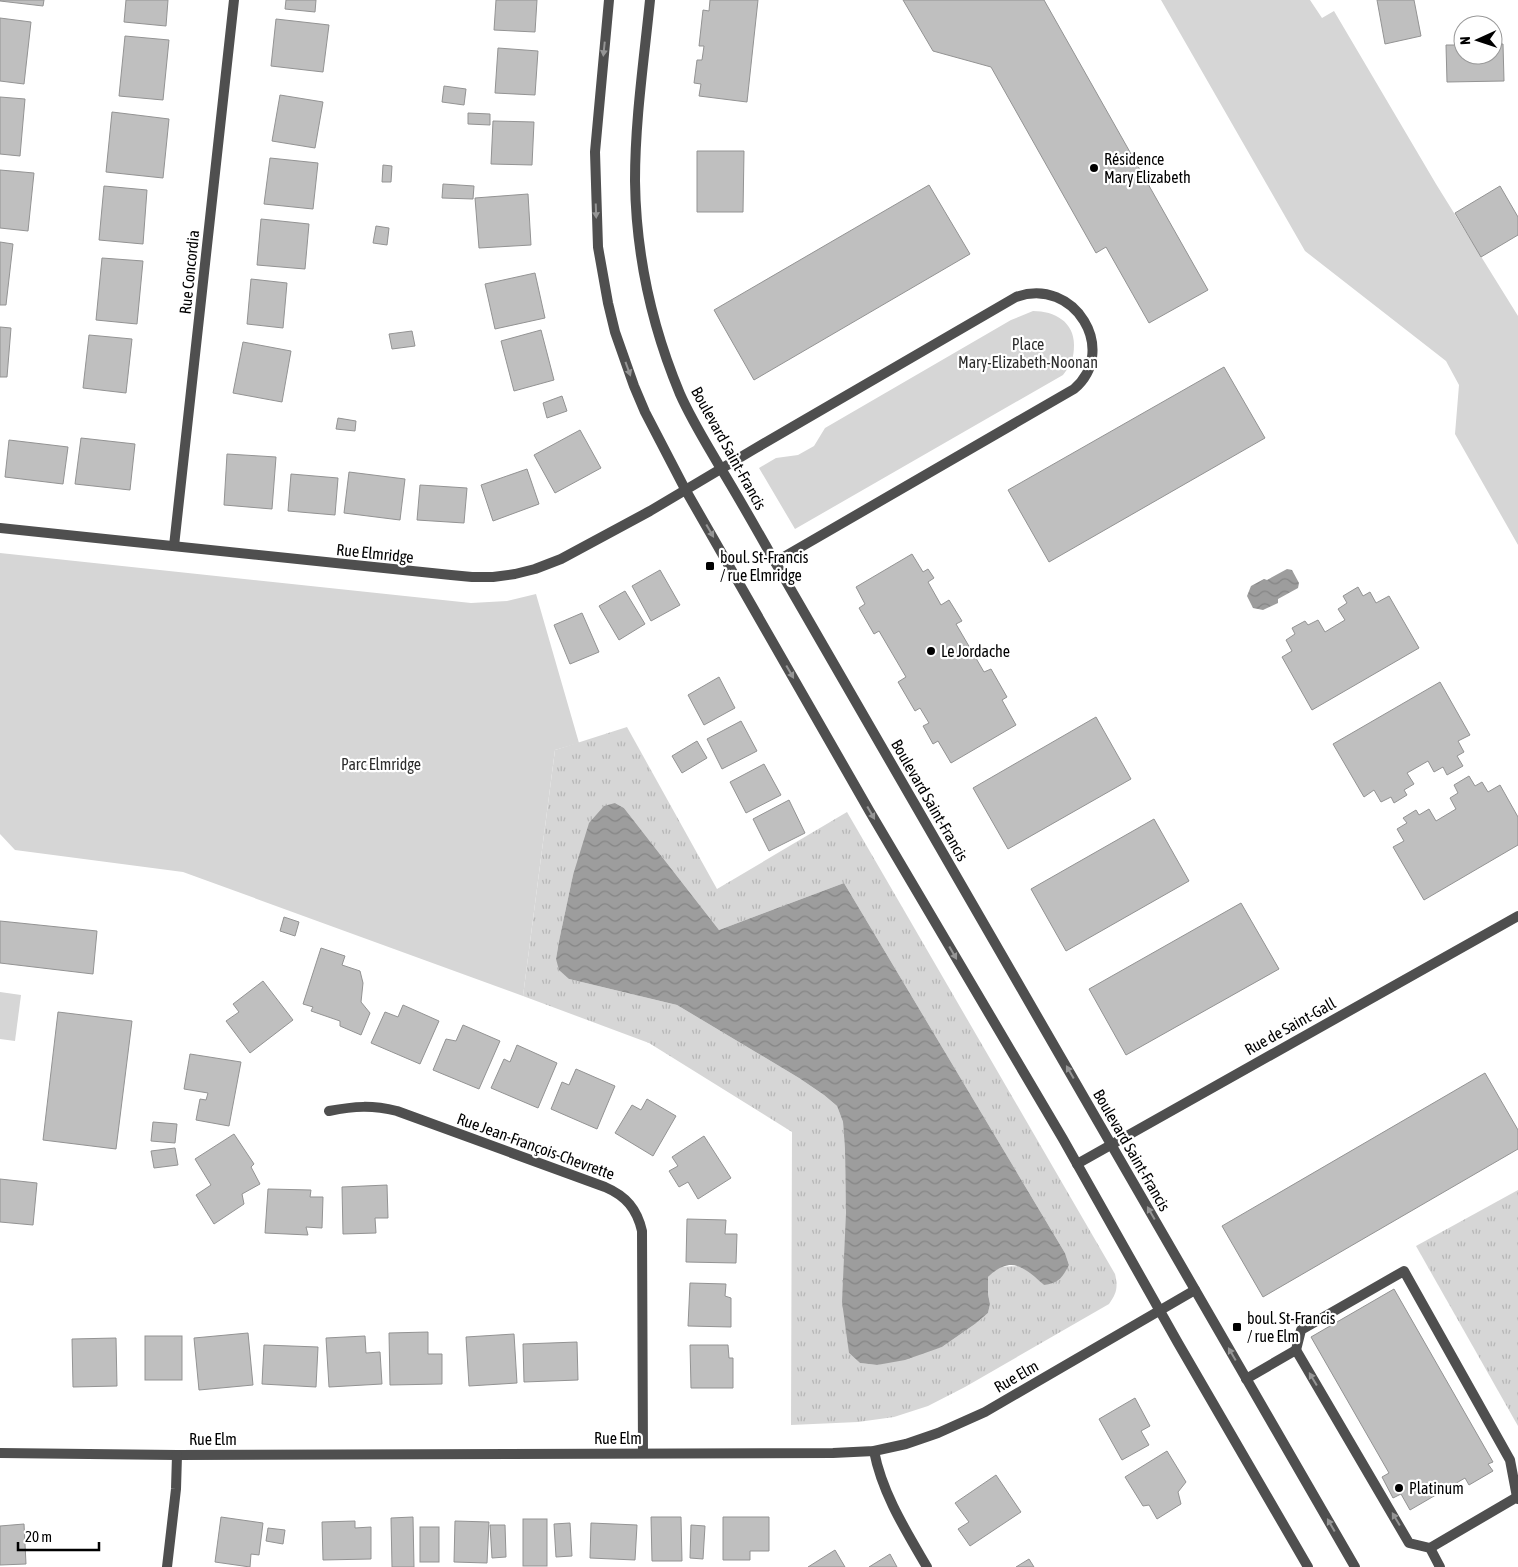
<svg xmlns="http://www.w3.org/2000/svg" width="1518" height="1567" font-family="'Asap Condensed',sans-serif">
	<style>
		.grass { fill: url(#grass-tufts); fill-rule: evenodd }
		.park { fill: #d6d6d6 }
		.water { fill: url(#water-waves) }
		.building { fill: #bfbfbf; stroke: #939393 }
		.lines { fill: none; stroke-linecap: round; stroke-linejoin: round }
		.service { stroke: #4f4f4f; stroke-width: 10 }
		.minor { stroke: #4f4f4f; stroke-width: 10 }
		.tertiary { stroke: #4f4f4f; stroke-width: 10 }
		.oneway { fill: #959595 }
		.poi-dot { fill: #000; stroke: #fff; stroke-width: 2 }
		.labels { text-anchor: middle; stroke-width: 4.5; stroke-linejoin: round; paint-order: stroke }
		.poi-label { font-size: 16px; fill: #000; stroke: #fff; text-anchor: start }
		.street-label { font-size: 16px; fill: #000; stroke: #fff }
		.park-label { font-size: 16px; fill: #2d2d2d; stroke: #fff }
	</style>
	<defs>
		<pattern id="grass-tufts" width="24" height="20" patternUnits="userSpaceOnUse" patternTransform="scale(1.25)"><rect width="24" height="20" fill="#d6d6d6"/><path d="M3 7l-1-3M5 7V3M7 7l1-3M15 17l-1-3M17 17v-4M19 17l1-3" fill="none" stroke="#b6b6b6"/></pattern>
		<pattern id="water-waves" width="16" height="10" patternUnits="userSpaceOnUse" patternTransform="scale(1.25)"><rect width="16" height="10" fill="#9d9d9d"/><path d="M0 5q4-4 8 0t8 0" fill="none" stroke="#858585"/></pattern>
	</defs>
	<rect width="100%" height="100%" fill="#fff"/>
	<g class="grass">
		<path d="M627,727L717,889L847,812L1115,1274C1118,1287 1117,1293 1109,1304L965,1387L928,1406L894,1417L858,1422L791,1425L792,1132L649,1043L523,996L555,750ZM615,803L624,808L719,930L844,883L1065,1253L1069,1265L1044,1285L1032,1273L1018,1266L999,1267L988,1277V1294L990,1304L988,1313L975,1324L942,1347L877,1365L860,1363L849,1353L845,1150L843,1122L837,1106L824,1095L799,1078L677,1005L569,979L556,959L559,941L573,875Z"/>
		<path d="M1518,1190V1426L1416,1246Z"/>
	</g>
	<g class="park">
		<path d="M1161,0H1310L1322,18L1334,11L1436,184L1518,316V545L1455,434L1459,385L1446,361L1305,251Z"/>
		<path d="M1033,311C1055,311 1074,322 1074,345C1074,358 1071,365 1063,375L795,529L759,468L776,458L798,455L814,446L825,428L1011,320Z"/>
		<path d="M0,553L471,603L507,601L536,594L579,743L555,750L523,996L183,872L15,850L0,834Z"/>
		<path d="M0,992L21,995L15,1041L0,1039Z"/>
	</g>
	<g class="water">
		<path d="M1287,569L1292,570L1299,583L1298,588L1278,599V603L1263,610L1253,608L1247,596L1251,586L1264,579L1267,580Z"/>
		<path d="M615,803L624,808L719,930L844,883L1065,1253L1069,1265C1062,1278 1059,1283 1044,1285C1024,1267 1011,1255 988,1277V1294L990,1304L988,1313L975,1324L942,1347L905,1360L877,1365L860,1363L849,1353L842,1302L846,1213L845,1150L843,1122L837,1106L824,1095L799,1078L677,1005L569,979L559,970L556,959L559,941L573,875L589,823L604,806Z"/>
	</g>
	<g class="building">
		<path d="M0,0H44L43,6L0,1Z"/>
		<path d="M126,0H168L166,26L124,22Z"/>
		<path d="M286,0H316L315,12L285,9Z"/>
		<path d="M496,0H537L535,32L494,30Z"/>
		<path d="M710,0H758L747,102L699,96L701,84L694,83L697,60H702L704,46H699L703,10L709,11Z"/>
		<path d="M903,0H1044L1208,290L1149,323L1106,247L1096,253L991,67L933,51Z"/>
		<path d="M1377,0H1414L1421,36L1385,44Z"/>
		<path d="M0,18L31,22L24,84L0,81Z"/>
		<path d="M276,19L329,25L323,72L271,66Z"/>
		<path d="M125,36L169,40L163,100L119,96Z"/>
		<path d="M1493,44H1503L1504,81L1447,82L1446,45H1463V55H1493Z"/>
		<path d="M498,48L538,51L535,95L495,93Z"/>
		<path d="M444,86L466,89L464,105L442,102Z"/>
		<path d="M280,95L323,102L315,148L272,141Z"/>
		<path d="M0,97L25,99L20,156L0,154Z"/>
		<path d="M112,112L169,119L163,178L106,172Z"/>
		<path d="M468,113L490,114V125L468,124Z"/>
		<path d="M493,121L534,122L532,165L491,164Z"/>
		<path d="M697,151H744L743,212H697Z"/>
		<path d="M270,158L318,163L313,209L264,204Z"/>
		<path d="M383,165L392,166L391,182H382Z"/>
		<path d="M0,170L34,173L28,231L0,228Z"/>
		<path d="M443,184L474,186L473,199L442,198Z"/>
		<path d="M929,185L970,254L754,380L714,310Z"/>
		<path d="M104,186L147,190L143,244L99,240Z"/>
		<path d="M1500,186L1518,217V235L1481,257L1455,213Z"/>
		<path d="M528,194L531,245L479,248L475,198Z"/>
		<path d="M261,219L309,224L305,269L257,265Z"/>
		<path d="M376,226L389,228L387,245L373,243Z"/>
		<path d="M0,242L13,244L6,305H0Z"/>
		<path d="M102,258L143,261L137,324L96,320Z"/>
		<path d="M535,273L545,318L495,329L485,284Z"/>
		<path d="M251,279L287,283L283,328L247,324Z"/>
		<path d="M0,327L11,328L7,377H0Z"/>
		<path d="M541,330L554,380L514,391L501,341Z"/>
		<path d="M412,331L415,346L392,349L389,334Z"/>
		<path d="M89,335L132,339L126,393L83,388Z"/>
		<path d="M243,342L291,351L282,402L233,393Z"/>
		<path d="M1224,367L1265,438L1049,562L1008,490Z"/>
		<path d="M562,396L567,411L547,418L543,403Z"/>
		<path d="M338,418L356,421L355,431L336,429Z"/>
		<path d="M580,430L601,468L555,493L534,455Z"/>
		<path d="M81,438L135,444L130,490L75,484Z"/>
		<path d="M9,440L68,447L63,484L5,477Z"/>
		<path d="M227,454L276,457L272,509L224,505Z"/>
		<path d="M527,469L539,504L493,521L481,485Z"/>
		<path d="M349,472L405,479L400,520L344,513Z"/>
		<path d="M291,474L338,478L335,515L288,511Z"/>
		<path d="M420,485L467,488L464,523L417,520Z"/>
		<path d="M912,554L923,572L928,569L934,578L928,582L941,605L949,600L962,621L956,624L984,672L991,669L1007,697L1002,700L1016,725L951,763L938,741L933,744L923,726L929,723L920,708L915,711L898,682L906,677L879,631L874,634L859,608L865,604L856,587Z"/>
		<path d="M660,570L680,605L651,621L632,586Z"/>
		<path d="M1358,587L1363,596L1370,592L1376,603L1389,596L1419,648L1312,710L1282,657L1292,651L1286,640L1295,634L1292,628L1305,621L1308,625L1318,620L1325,632L1345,620L1338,609L1347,603L1343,596Z"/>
		<path d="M625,591L645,624L619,640L599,606Z"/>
		<path d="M582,613L599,652L570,664L554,625Z"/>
		<path d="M719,677L735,708L704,725L688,695Z"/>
		<path d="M1440,682L1470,735L1458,741L1464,752L1457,756L1463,766L1447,775L1443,767L1434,772L1428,761L1407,773L1414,784L1404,790L1407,795L1394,803L1391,797L1381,802L1374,790L1364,797L1333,744Z"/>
		<path d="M1096,717L1131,779L1008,849L973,788Z"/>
		<path d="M741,721L757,751L722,769L707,739Z"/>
		<path d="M697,741L707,758L682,773L672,756Z"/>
		<path d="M764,764L781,795L746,813L730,782Z"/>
		<path d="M1469,776L1475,786L1482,782L1488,792L1500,785L1518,817V845L1424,900L1393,847L1404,841L1397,829L1407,823L1403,818L1416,810L1419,815L1429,809L1436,821L1456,809L1450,798L1458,793L1454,785Z"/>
		<path d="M789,800L805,833L769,851L753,819Z"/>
		<path d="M1154,819L1189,881L1066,951L1031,889Z"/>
		<path d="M1241,903L1279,969L1126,1055L1089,989Z"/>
		<path d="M284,917L299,922L295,936L280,931Z"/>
		<path d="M0,921L97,931L93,974L0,963Z"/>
		<path d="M321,948L345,956L342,965L360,971L363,983L361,1002L370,1013L361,1035L340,1026V1021L311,1011L313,1007L303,1004Z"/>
		<path d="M263,981L293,1020L250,1053L226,1021L239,1012L233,1004Z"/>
		<path d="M403,1005L439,1021L420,1064L371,1043L385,1012L398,1017Z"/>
		<path d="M58,1012L132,1021L116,1149L43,1140Z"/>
		<path d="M463,1025L500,1041L479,1089L433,1070L446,1039L456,1041Z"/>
		<path d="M517,1045L557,1063L538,1108L491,1088L504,1059L510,1062Z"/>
		<path d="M190,1054L241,1062L229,1126L196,1120L200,1099L206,1100L208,1093L184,1089Z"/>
		<path d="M576,1069L615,1086L597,1129L551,1109L562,1082L569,1085Z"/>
		<path d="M1485,1073L1518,1130V1149L1263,1297L1222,1226Z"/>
		<path d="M647,1099L676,1116L653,1156L615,1133L632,1105L641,1110Z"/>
		<path d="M153,1122L177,1124L175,1143L151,1141Z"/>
		<path d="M234,1134L254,1164L251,1167L260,1184L242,1194L244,1204L214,1224L196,1195L211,1185L195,1159Z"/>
		<path d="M704,1136L731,1178L698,1199L688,1182L679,1187L669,1171L678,1166L672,1157Z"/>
		<path d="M175,1148L178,1165L154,1168L151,1151Z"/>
		<path d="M0,1179L37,1183L33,1225L0,1222Z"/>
		<path d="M387,1185L388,1218H375L376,1233L343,1234L342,1187Z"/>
		<path d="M268,1189L311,1190L310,1197H323L322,1228L306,1227L308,1235L265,1233Z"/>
		<path d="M687,1219L726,1220L725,1234H737L736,1263L686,1262Z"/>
		<path d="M690,1283L726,1284L725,1296L731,1298V1327L688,1326Z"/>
		<path d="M1394,1289L1493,1462L1488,1464L1493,1471L1469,1485L1465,1478L1410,1510L1401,1494L1393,1498L1382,1477L1389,1473L1311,1337Z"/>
		<path d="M428,1332V1354H442V1384L390,1385L389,1333Z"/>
		<path d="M248,1333L253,1385L199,1390L194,1338Z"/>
		<path d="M514,1334L517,1383L469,1386L466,1337Z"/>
		<rect x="145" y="1336" width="37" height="44"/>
		<path d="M365,1336L366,1353L380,1352L382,1384L329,1387L326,1338Z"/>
		<path d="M116,1338L117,1386L73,1387L72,1339Z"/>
		<path d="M577,1342L578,1380L524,1382L523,1344Z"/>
		<path d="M264,1345L318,1347L316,1387L262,1384Z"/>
		<path d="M690,1345H728L729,1358H733V1388H691Z"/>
		<path d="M1135,1398L1150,1426L1141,1431L1149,1445L1122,1460L1099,1419Z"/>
		<path d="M1167,1451L1186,1482L1178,1492L1181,1504L1157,1519L1149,1505L1143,1506L1125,1477Z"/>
		<path d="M996,1475L1021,1512L970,1546L958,1529L969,1522L955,1503Z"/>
		<path d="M221,1517L263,1523L259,1555L251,1554L250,1567L215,1562Z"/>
		<path d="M413,1517L414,1567H392L391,1518Z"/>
		<path d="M651,1517H681L682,1561H652Z"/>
		<path d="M723,1517H769V1551H750V1560H723Z"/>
		<rect x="523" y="1519" width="24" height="47"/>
		<path d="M355,1521V1528L371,1527V1559L323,1560L322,1522Z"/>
		<path d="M455,1521L489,1522L487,1563L454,1562Z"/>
		<path d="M570,1523L572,1556L556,1557L554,1524Z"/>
		<path d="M591,1523L637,1525L635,1560L590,1558Z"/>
		<path d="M24,1524L26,1564L0,1565V1526Z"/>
		<path d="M490,1525H505L506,1557L492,1558Z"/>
		<path d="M691,1525L705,1526L703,1559L690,1558Z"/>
		<rect x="420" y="1527" width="19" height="35"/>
		<path d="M268,1528L285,1530L283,1544L266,1541Z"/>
		<path d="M835,1550L845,1567H808Z"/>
		<path d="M890,1554L897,1567H869Z"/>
		<path d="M1029,1559L1034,1567H1016Z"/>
	</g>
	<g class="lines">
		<g class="service">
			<path d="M1296,1350L1301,1330L1404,1271L1510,1460L1517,1497"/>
			<path d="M1246,1379L1296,1350L1409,1543L1430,1548L1440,1567"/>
			<path d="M1430,1548L1517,1497L1518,1499"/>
		</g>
		<g class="minor">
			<path d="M0,528L451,575L472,577H493L515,574L535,569L561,559L650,511L756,448L1016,297C1075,276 1119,351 1074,389L775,562"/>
			<path d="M174,546L234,0"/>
			<path d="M329,1111C355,1106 372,1105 397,1111L605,1187C626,1196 637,1209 642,1231L643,1453"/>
			<path d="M1077,1164L1518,916"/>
			<path d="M874,1451C882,1493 906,1531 927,1567"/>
			<path d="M0,1453L177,1455L833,1453L874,1451L906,1444L938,1433L985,1412L1195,1290"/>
			<path d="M167,1567L176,1489L177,1455"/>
		</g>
		<g class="tertiary">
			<path d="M609,0L595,152L598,247L608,303L615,332L634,386L645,412L685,489L870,812L1063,1139L1178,1343L1308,1567"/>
			<path d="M650,0C644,60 635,120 635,181C636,254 652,327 680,394C691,419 706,443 720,467C739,498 757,530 775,562L1355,1567"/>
		</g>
	</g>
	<defs><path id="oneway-solid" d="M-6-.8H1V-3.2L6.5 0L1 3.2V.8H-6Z" transform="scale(1.25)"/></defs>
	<g class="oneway">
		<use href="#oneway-solid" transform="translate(604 49) rotate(96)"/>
		<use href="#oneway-solid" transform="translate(596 211) rotate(88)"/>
		<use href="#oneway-solid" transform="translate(628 369) rotate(70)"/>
		<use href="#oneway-solid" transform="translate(710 531) rotate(60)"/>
		<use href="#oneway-solid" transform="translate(790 672) rotate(60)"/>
		<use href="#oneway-solid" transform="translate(871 813) rotate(60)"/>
		<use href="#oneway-solid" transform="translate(953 953) rotate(60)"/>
		<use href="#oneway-solid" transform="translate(1070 1072) rotate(-120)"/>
		<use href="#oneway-solid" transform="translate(1151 1213) rotate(-120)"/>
		<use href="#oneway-solid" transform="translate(1232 1354) rotate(-120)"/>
		<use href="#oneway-solid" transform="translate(1313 1379) rotate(-121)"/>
		<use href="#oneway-solid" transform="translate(1396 1519) rotate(-121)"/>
		<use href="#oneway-solid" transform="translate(1331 1525) rotate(-120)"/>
	</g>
	<g class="poi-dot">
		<circle cx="1094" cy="168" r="5"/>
		<rect x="705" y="561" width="10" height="10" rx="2.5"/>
		<circle cx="931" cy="651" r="5"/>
		<rect x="1232" y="1322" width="10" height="10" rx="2.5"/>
		<circle cx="1399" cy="1488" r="5"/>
	</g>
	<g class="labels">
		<g class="poi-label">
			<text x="1104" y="165">Résidence<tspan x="1104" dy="18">Mary Elizabeth</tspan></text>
			<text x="720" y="563">boul. St-Francis<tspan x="720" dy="18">/ rue Elmridge</tspan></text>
			<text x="941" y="657">Le Jordache</text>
			<text x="1247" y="1324">boul. St-Francis<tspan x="1247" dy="18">/ rue Elm</tspan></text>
			<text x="1409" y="1494">Platinum</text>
		</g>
		<g class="street-label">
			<text transform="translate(189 272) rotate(-84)" y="6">Rue Concordia</text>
			<text transform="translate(729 448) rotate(61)" y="6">Boulevard Saint-Francis</text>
			<text transform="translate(375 553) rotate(6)" y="6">Rue Elmridge</text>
			<text transform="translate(930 800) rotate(60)" y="6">Boulevard Saint-Francis</text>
			<text transform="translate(1290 1026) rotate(-29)" y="6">Rue de Saint-Gall</text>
			<text transform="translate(536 1146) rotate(20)" y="6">Rue Jean-François-Chevrette</text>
			<text transform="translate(1132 1150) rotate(60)" y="6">Boulevard Saint-Francis</text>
			<text transform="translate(1016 1376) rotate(-30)" y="6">Rue Elm</text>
			<text x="618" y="1444">Rue Elm</text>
			<text x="213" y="1445">Rue Elm</text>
		</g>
		<g class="park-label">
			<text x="1028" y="350">Place<tspan x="1028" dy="18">Mary-Elizabeth-Noonan</tspan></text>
			<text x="381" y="770">Parc Elmridge</text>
		</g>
	</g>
	<g transform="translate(1478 40) rotate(267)"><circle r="24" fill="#ffffff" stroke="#999999"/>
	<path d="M0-4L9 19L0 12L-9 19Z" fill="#000000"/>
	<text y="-8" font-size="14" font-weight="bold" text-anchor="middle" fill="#000000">N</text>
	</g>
	<path d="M18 1542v8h81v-8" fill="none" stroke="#000000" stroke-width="2.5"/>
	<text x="25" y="1542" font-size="15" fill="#000000" stroke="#ffffff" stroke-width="4" paint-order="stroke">20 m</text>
</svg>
